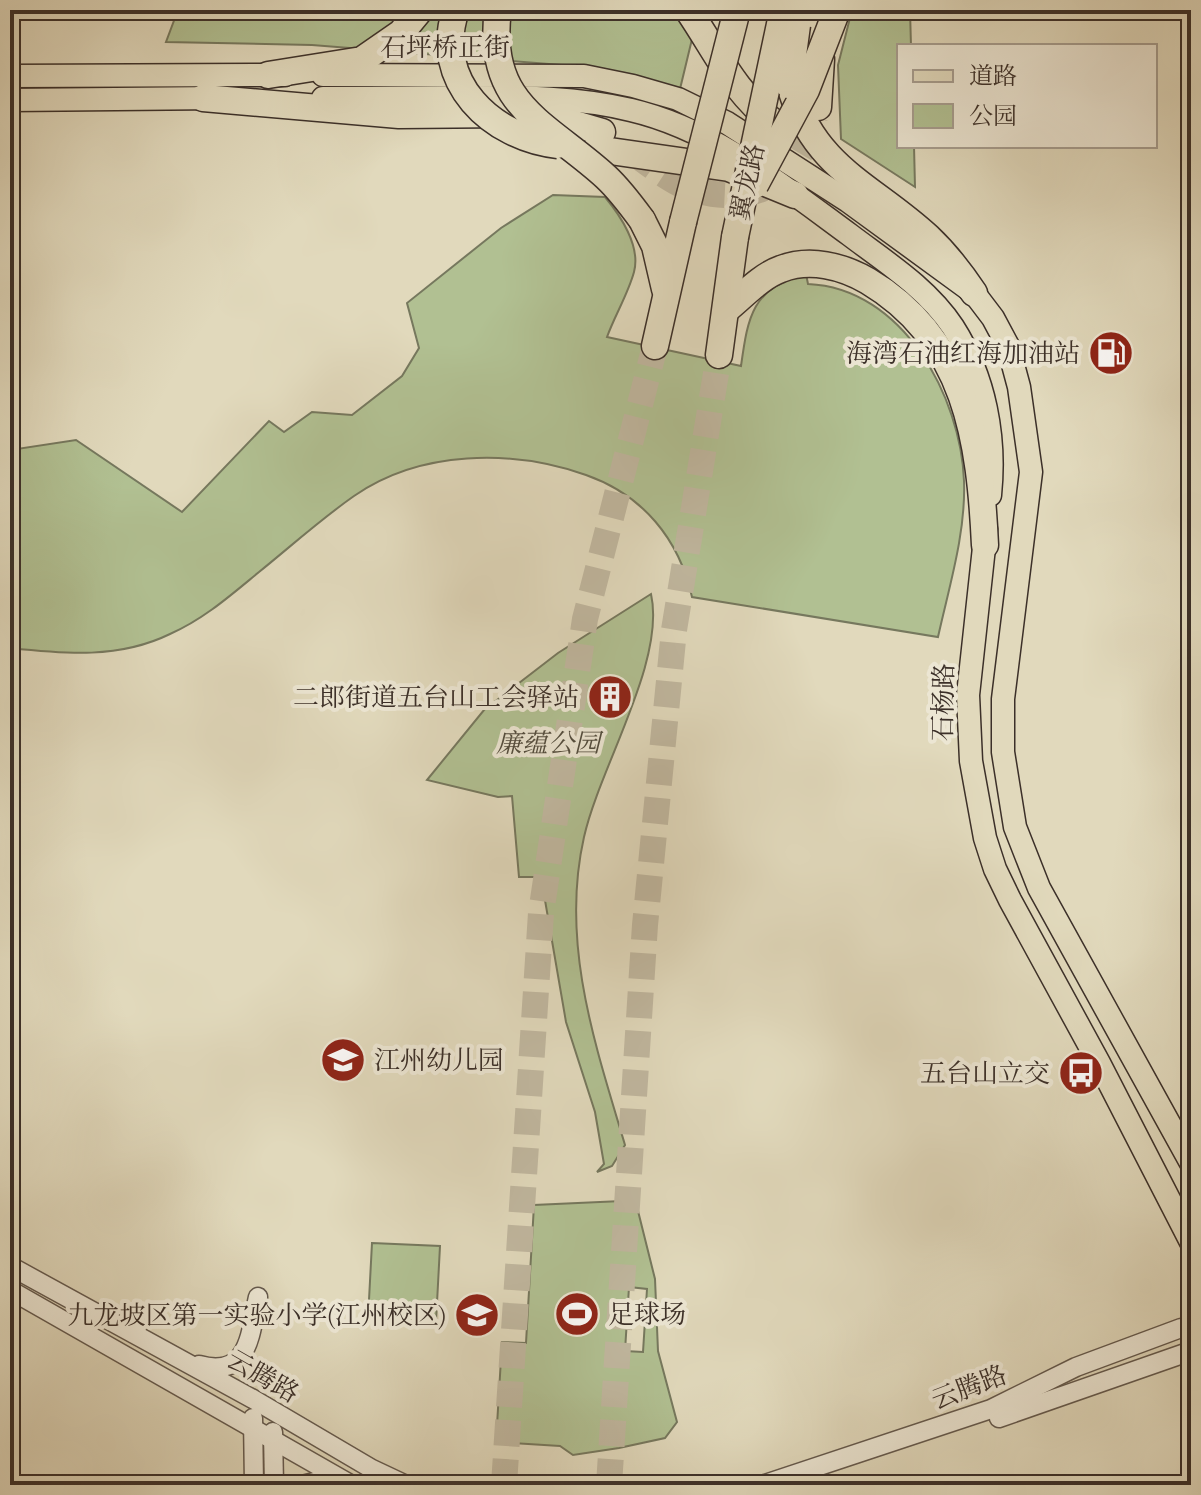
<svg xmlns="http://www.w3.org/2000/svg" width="1201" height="1495" font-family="'IM FELL French Canon','Noto Serif SC',serif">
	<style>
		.green { fill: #b1c092; stroke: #76785e; stroke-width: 2; fill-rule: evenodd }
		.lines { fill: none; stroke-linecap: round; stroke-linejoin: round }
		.highway-tunnel { stroke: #c0b79f; stroke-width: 26; stroke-dasharray: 26 13; stroke-linecap: butt }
		.minor-casing { stroke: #655a4e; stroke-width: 21 }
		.major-casing { stroke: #3c3029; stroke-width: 25 }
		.highway-casing { stroke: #3c3029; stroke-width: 29 }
		.minor { stroke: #ece6d3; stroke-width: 18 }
		.major { stroke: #e1d9bc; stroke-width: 22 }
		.highway { stroke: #e1d9bc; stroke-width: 26 }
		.highway-bridge-casing { stroke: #3c3029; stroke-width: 29; stroke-linecap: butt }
		.highway-bridge { stroke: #e1d9bc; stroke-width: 26 }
		.labels { text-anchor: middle; stroke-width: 8; stroke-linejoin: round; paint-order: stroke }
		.street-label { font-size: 26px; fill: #3c3029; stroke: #ece6d3 }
		.poi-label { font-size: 26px; fill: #3c3029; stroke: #ece6d3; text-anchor: end }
		.park-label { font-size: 26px; font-style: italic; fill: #534d3e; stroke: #ece6d3 }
	</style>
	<rect width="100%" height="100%" fill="#e1d9bc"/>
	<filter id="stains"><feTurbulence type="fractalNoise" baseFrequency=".0025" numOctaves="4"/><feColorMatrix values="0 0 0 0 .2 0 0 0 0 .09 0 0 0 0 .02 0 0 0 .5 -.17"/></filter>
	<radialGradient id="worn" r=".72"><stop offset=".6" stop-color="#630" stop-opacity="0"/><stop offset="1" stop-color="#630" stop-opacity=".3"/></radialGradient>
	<g class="green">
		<path d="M178,10H699L680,89L574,66L312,45L166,42Z"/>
		<path d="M852,10H910L911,46H899V146H914L915,187L841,139L838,65Z"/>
		<path d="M553,195L605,197C620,215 641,246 634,272C628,294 615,315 607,337L741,366C748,316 752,288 806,274L808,284C903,288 961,397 964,481C966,533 949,587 938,637L692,597C679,539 643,495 586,475C512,449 420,450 354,496C321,519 290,547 259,572C231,595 204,619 170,634C119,659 65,654 10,648V450L76,440L182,512L269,421L284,432L312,412L352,415L402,376L419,348L407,303L501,228Z"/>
		<path d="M651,594C666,661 600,766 584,837C560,943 595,1044 625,1145L612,1166L597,1172L604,1164L595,1112L566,1022L541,877H519L512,796L498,797L427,780L484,710L558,653Z"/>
		<path d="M622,1201L638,1211L655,1279L658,1351L677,1422L665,1438L619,1448L573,1455L560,1446L496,1442L502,1342L526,1343L534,1205ZM629,1287L647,1289L643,1352L625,1351Z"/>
		<path d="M372,1243L440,1246L436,1322L368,1319Z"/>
	</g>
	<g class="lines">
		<g class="highway-tunnel">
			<path d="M632,152C648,163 666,178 684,186C751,211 797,184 815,117"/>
			<path d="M504,1485L541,913L585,619L655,346"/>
			<path d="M609,1485L645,925L674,630L719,355"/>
		</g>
		<g class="minor-casing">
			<g id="minor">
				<path d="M10,1266L253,1399L372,1469L406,1485"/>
				<path d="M10,1290L352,1485"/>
				<path d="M199,1365C250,1379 250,1333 258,1297"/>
				<path d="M253,1418L254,1485"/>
				<path d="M999,1418L1191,1351"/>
				<path d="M273,1432L274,1485"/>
				<path d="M302,1485L323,1480L341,1483"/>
				<path d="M762,1485L991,1409L1076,1367L1181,1328L1191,1329"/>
			</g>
		</g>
		<g class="major-casing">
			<g id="major">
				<path d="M323,75L584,76L633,86L678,99L727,123L848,201L974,293L993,318L1008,346L1019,387L1031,472L1003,699V752L1015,827L1039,888L1191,1163"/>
				<path d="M10,76L285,75"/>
				<path d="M323,98C372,98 420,98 468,97C523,97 577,97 631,110C713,129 783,186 850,235C887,263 927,288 953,327C985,377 996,437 990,495"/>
				<path d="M10,100L221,98"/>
				<path d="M986,529L968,695L971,761L985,838L995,869L1010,900L1099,1063L1191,1242"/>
			</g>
		</g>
		<g class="highway-casing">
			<g id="highway">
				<path d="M688,10C718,54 733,92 778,126"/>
				<path d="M268,75L362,60L401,33L420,10"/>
				<path d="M792,92C816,169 874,187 928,237C946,254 960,272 974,293"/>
				<path d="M203,98L399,115L513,114L554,118L602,132"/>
				<path d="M818,107L821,59"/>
				<path d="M596,149L729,168L795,195"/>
				<path d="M642,220L655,246L665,289"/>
				<path d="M727,309C743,296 761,276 781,269C810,258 842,266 868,281C967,340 980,441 985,545"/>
				<path d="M655,346L683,222"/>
				<path d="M719,355L735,237"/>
			</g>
		</g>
		<use href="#minor" class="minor"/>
		<use href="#major" class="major"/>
		<use href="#highway" class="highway"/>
		<g class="highway-bridge-casing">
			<g id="highway-bridge">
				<path d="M456,10C431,81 492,138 558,145"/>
				<path d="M498,10C485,106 547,123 606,177C620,190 631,205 642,220"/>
				<path d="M789,85L797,25"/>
				<path d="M755,185L806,90L837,10"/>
				<path d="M683,222L737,10"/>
				<path d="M735,237L783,10"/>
			</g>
		</g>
		<use href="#highway-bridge" class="highway-bridge"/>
	</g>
	<defs>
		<g id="fuel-disc" transform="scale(2.3)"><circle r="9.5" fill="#8f2418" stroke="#ece6d3"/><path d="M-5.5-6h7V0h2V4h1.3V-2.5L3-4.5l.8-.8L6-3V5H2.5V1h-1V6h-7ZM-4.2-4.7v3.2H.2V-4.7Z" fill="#fff"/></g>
		<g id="building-disc" transform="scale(2.3)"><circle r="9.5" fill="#8f2418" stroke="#ece6d3"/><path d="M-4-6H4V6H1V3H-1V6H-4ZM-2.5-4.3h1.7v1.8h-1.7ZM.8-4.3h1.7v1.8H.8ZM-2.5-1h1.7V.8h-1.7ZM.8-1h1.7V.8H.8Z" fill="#fff"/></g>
		<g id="school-disc" transform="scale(2.3)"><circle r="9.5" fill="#8f2418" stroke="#ece6d3"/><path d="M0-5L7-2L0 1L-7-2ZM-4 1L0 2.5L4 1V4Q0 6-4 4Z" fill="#fff"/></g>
		<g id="bus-disc" transform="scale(2.3)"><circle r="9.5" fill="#8f2418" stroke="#ece6d3"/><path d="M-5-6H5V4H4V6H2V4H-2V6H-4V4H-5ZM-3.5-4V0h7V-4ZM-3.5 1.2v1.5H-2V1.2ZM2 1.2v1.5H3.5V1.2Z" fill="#fff"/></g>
		<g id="stadium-disc" transform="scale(2.3)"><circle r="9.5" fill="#8f2418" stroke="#ece6d3"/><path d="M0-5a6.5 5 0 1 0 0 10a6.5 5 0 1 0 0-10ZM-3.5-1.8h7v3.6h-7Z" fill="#fff"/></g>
	</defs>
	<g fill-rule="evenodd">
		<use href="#fuel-disc" x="1111" y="353"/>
		<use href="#building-disc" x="610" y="697"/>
		<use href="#school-disc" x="343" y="1060"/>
		<use href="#bus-disc" x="1081" y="1073"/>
		<use href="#stadium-disc" x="577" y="1314"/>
		<use href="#school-disc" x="477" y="1315"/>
	</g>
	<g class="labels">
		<g class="street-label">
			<text x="445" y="56">石坪桥正街</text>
			<text transform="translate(747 182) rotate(-78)" y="9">翼龙路</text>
			<text transform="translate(943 702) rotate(-89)" y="9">石杨路</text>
			<text transform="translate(263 1376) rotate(30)" y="9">云腾路</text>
			<text transform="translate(969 1387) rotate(-21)" y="9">云腾路</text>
		</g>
		<g class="poi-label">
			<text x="1080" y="362">海湾石油红海加油站</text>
			<text x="579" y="706">二郎街道五台山工会驿站</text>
			<text x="374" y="1069" text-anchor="start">江州幼儿园</text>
			<text x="1050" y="1082">五台山立交</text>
			<text x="608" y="1323" text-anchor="start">足球场</text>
			<text x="446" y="1324">九龙坡区第一实验小学(江州校区)</text>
		</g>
		<g class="park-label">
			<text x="548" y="752">廉蕴公园</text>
		</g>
	</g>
	<rect width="1201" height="1495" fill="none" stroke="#e1d9bc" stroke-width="40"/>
	<rect x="12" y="12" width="1177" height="1471" fill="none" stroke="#3c3029" stroke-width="4"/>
	<rect x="20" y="20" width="1161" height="1455" fill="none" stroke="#3c3029" stroke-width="2"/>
	<rect x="897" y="44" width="260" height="104" fill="#ece6d3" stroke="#a69d8f" stroke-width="2"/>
	<rect x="913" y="70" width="40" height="12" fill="#e1d9bc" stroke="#a69d8f" stroke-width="2"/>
	<text x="969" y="84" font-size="24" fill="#3c3029">道路</text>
	<rect x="913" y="104" width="40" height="24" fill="#b1c092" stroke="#a69d8f" stroke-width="2"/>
	<text x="969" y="124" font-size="24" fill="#3c3029">公园</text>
	<rect width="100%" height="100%" filter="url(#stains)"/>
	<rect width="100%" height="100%" fill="url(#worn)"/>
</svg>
